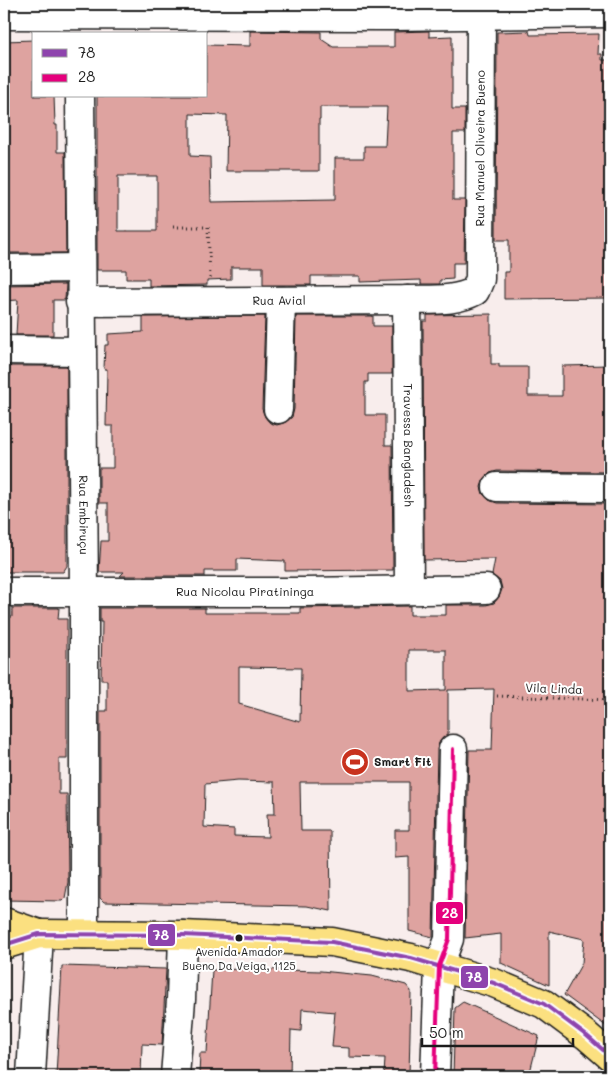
<svg xmlns="http://www.w3.org/2000/svg" width="614" height="1080" font-family="Mali,sans-serif">
	<style>
		.building { fill: #dea3a0; stroke: #1c1c1c; fill-rule: evenodd }
		.lines { fill: none; stroke-linecap: round; stroke-linejoin: round }
		.minor-casing { stroke: #1c1c1c; stroke-width: 31 }
		.major-casing { stroke: #1c1c1c; stroke-width: 31 }
		.path { stroke: #1c1c1c; stroke-width: 3; stroke-dasharray: 1 4; stroke-linecap: butt }
		.minor { stroke: #fff; stroke-width: 28 }
		.major { stroke: #fbe080; stroke-width: 28 }
		.bus-1-casing { stroke: #fff; stroke-width: 8 }
		.bus-2-casing { stroke: #fff; stroke-width: 8 }
		.bus-1 { stroke: #8e44ad; stroke-width: 4 }
		.bus-2 { stroke: #e5007d; stroke-width: 4 }
		.bus-dot { fill: #1c1c1c; stroke: #fff; stroke-width: 2 }
		.labels { text-anchor: middle; stroke-width: 4; stroke-linejoin: round; paint-order: stroke }
		.bus-label { font-size: 11px; fill: #1c1c1c; stroke: #fff }
		.street-label { font-size: 12px; fill: #1c1c1c; stroke: #fff }
		.poi-label { font-size: 12px; font-weight: bold; fill: #1c1c1c; stroke: #fff; text-anchor: start }
		.line-badge { stroke: #fff; stroke-width: 2 }
		.badge-label { font-size: 14px; text-anchor: middle; font-weight: bold; fill: #fff }
	</style>
	<rect width="100%" height="100%" fill="#f8edec"/>
	<filter id="ink" filterUnits="userSpaceOnUse"><feTurbulence type="fractalNoise" baseFrequency=".02" numOctaves="2"/><feDisplacementMap in="SourceGraphic" scale="10" xChannelSelector="R" yChannelSelector="G"/><feConvolveMatrix kernelMatrix="1 2 1 2 8 2 1 2 1" color-interpolation-filters="sRGB"/></filter>
	<g filter="url(#ink)">
		<g class="building">
			<path d="M250,31L321,32V39L333,47H394V32L429,31V37L452,36V109H465V133H453V200H465L464,263H453V279L440,280V284H421V280L360,282V276H311V285H263V267H231V279L207,280V285L149,286V279H126V270H97V96H206V45L250,46ZM320,107H387L385,146H364V158H335V200L211,202L210,157L190,156V114L227,115L226,171H319V119H320ZM118,176H157V231H118Z"/>
			<path d="M529,31L530,35L599,34L598,54H602V60H610V298L504,299V272H509V240H496L497,32Z"/>
			<path d="M34,40V96H54L55,125H57V152H65L66,253H4V41Z"/>
			<path d="M66,284L65,300H53V335H16L18,300L4,301V285Z"/>
			<path d="M491,314V364H499V367H528V396H562V366L610,365V472L497,471L490,473L484,479L481,487L483,494L489,500L497,503L610,504V1029L564,995L582,963L584,939L549,931V985L501,963V934L465,938L469,750H492L494,689L448,690V735L440,741L437,749L433,937L409,931V857L395,858V830H409V782H300L301,831H330L331,911L307,906L104,902L100,898V711H107V680H101L102,622H100V608H205V613H300V608L410,606V615H446V605H486L494,603L499,597L502,589L500,581L492,575L495,559L424,560L423,321H427V315ZM409,650H446V690L409,691ZM239,667L301,668L300,722L239,704ZM238,781L274,782L275,814H267L268,837L234,836V829L204,827L205,784Z"/>
			<path d="M265,316L262,409L265,417L270,423L277,425L286,422L292,417L294,409L296,316H373V326H392V374H368V382H365V415H385V445H392L393,570L285,571V561L237,559V571H205V576H120L124,572H99L101,541H108V503H99V468H113V426H106L107,369H104L105,345H108V334L143,332V317Z"/>
			<path d="M4,366H67V566L63,572H4Z"/>
			<path d="M12,608H59L58,619H67V759H59V794H67L68,882L65,898L62,901L4,900V797H6L7,752H4V617H12Z"/>
			<path d="M62,966L166,969L162,1045L142,1044L141,1076H56Z"/>
			<path d="M245,969L321,971L351,974L372,976L406,985L411,991L409,1076H384L385,1058L349,1057V1048L332,1047L335,1012L302,1009L301,1031L291,1030L290,1076H199L200,1053H207L212,970Z"/>
			<path d="M463,1002L539,1036L529,1076H453L455,1008Z"/>
		</g>
		<g class="lines">
			<g class="minor-casing">
				<g id="minor">
					<path d="M4,15L394,16L610,13"/>
					<path id="s1" d="M80,96L84,593V934"/>
					<path d="M4,269L80,268"/>
					<path id="s2" d="M407,300L409,590"/>
					<path id="s3" d="M80,302L407,300C430,299 455,302 475,291L480,279L481,4"/>
					<path d="M4,350L81,351"/>
					<path d="M278,409L281,301"/>
					<path d="M497,487L610,488"/>
					<path id="s4" d="M4,592H305L486,589"/>
					<path d="M31,1076L39,934"/>
					<path d="M175,1076L181,1000L183,935"/>
					<path d="M435,1076L439,966L449,939L453,749"/>
				</g>
			</g>
			<g class="major-casing">
				<g id="major">
					<path d="M4,922L39,934"/>
					<path d="M4,945L39,934L183,935L332,942L411,958L494,983L544,1004L587,1036L610,1056"/>
				</g>
			</g>
			<g class="path">
				<path d="M173,227H208L210,278"/>
				<path d="M497,696L610,700"/>
			</g>
			<use href="#minor" class="minor"/>
			<use href="#major" class="major"/>
			<g class="bus-1-casing">
				<path id="bus-1" d="M4,945L39,934L183,935L332,942L411,958L494,983L544,1004L587,1036L610,1056"/>
			</g>
			<g class="bus-2-casing">
				<path id="bus-2" d="M435,1076L439,966L449,939L453,749"/>
			</g>
			<use href="#bus-1" class="bus-1"/>
			<use href="#bus-2" class="bus-2"/>
		</g>
	</g>
	<defs>
		<g id="stadium-disc" transform="scale(1.4375)"><circle r="9.5" fill="#c8321e" stroke="#fff"/><path d="M0-5a6.5 5 0 1 0 0 10a6.5 5 0 1 0 0-10ZM-3.5-1.8h7v3.6h-7Z" fill="#fff"/></g>
	</defs>
	<g fill-rule="evenodd">
		<use href="#stadium-disc" x="355" y="762"/>
	</g>
	<circle class="bus-dot" cx="239" cy="938" r="4.5"/>
	<g class="labels">
		<g class="bus-label">
			<text x="239" y="956">Avenida Amador<tspan x="239" dy="14">Bueno Da Veiga, 1125</tspan></text>
		</g>
		<g class="street-label">
			<text dy="4" stroke="none"><textPath href="#s3" startOffset="540">Rua Manuel Oliveira Bueno</textPath></text>
			<text dy="4" stroke="none"><textPath href="#s3" startOffset="199">Rua Avial</textPath></text>
			<text dy="4" stroke="none"><textPath href="#s2" startOffset="145">Travessa Bangladesh</textPath></text>
			<text dy="4" stroke="none"><textPath href="#s1" startOffset="419">Rua Embiruçu</textPath></text>
			<text dy="4" stroke="none"><textPath href="#s4" startOffset="241">Rua Nicolau Piratininga</textPath></text>
			<text transform="translate(554 689) rotate(2)" y="4">Vila Linda</text>
		</g>
		<g class="poi-label">
			<text x="374" y="766">Smart Fit</text>
		</g>
	</g>
	<g class="line-badge">
		<rect x="435" y="901" width="29" height="24" rx="5" fill="#e5007d"/>
		<rect x="147" y="923" width="29" height="24" rx="5" fill="#8e44ad"/>
		<rect x="460" y="965" width="29" height="24" rx="5" fill="#8e44ad"/>
	</g>
	<g class="badge-label">
		<text x="450" y="918">28</text>
		<text x="161" y="940">78</text>
		<text x="474" y="982">78</text>
	</g>
	<rect width="614" height="1080" fill="none" stroke="#fff" stroke-width="20"/>
	<rect x="10" y="10" width="594" height="1060" fill="none" stroke="#1c1c1c" stroke-width="2" filter="url(#ink)"/>
	<rect x="32" y="32" width="175" height="65" fill="#ffffff" stroke="#a4a4a4"/>
	<rect x="42" y="49" width="25" height="8" fill="#8e44ad" stroke="#a4a4a4"/>
	<text x="78" y="58" font-size="15" fill="#1c1c1c">78</text>
	<rect x="42" y="74" width="25" height="8" fill="#e5007d" stroke="#a4a4a4"/>
	<text x="78" y="82" font-size="15" fill="#1c1c1c">28</text>
	<path d="M422 1038v8h151v-8" fill="none" stroke="#1c1c1c" stroke-width="2.5"/>
	<text x="429" y="1038" font-size="15" fill="#1c1c1c" stroke="#ffffff" stroke-width="4" paint-order="stroke">50 m</text>
</svg>
